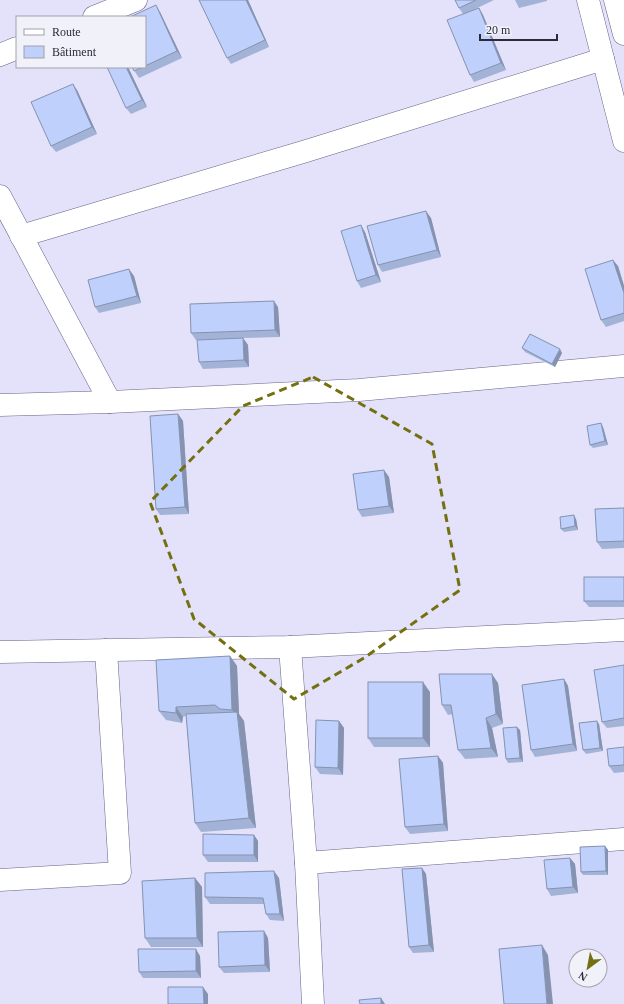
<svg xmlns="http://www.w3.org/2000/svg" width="624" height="1004" font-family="'Times New Roman',serif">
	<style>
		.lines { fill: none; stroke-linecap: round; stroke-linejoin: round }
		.minor-casing { stroke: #666486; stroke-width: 23 }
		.major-casing { stroke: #666486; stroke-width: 23 }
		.minor { stroke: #fff; stroke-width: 22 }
		.major { stroke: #fff; stroke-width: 22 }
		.wall { fill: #a3b3d8 }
		.shaded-wall { fill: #8592b0 }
		.building { fill: #bed0fb; stroke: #8592b0 }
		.marked { fill: none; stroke: #747011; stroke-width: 3; stroke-dasharray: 8 5; stroke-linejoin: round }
	</style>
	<rect width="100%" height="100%" fill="#e3e2fa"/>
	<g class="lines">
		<g class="minor-casing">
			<g id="minor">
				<path d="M94,17L136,0"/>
				<path d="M0,55L17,48"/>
				<path d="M0,196L110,402"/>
				<path d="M21,236L303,152L603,59"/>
				<path d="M0,405L110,402L359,390L624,366"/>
				<path d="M290,647L306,863L313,1004"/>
				<path d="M306,863L624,839"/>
				<path d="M0,880L120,873L106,650"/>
			</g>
		</g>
		<g class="major-casing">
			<g id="major">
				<path d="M588,0L624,141"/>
				<path d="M615,0L624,34"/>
				<path d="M0,652L290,647L624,630"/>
			</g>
		</g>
		<use href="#minor" class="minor"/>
		<use href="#major" class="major"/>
	</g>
	<g class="wall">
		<path d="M199,0H248L269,47L231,64L227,58Z"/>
		<path d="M455,0H494L471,11L479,8L483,15L506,70L474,82L470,75L463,14L459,8Z"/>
		<path d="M515,0H547V1L519,8Z"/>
		<path d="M160,12L182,58L139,78L132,67H145V17Z"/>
		<path d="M128,67L147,107L131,114L126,108Z"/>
		<path d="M77,90L97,134L56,152L51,146Z"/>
		<path d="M431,218L441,257L382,272L378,265Z"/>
		<path d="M365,232L381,282L361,288L357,281Z"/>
		<path d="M618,266L624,286V321L606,327L601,320Z"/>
		<path d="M134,276L141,303L99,313L95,307Z"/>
		<path d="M278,307L280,337L243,338L248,345L249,367L203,369L199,362L232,339L196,340L191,333Z"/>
		<path d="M522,348L562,353L555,367L525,352Z"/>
		<path d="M178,414L183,421L189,514L160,515L156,509Z"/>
		<path d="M603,427L608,445L593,448L590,445Z"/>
		<path d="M389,477L394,513L362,517L358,510Z"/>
		<path d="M624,508V548L602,549L597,542Z"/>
		<path d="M576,519L578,530L564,532L561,529Z"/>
		<path d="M624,577V607H589L584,601Z"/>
		<path d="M230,656L237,666L239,714L244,721L256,828L201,832L195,823L186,716L183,717L182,723L166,720L159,711Z"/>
		<path d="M624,665V726L607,728L602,722Z"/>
		<path d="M564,679L568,686L577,751L535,757L531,750Z"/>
		<path d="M498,683L503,724L492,728L498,757L465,759L458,750L453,714L448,715L442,705Z"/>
		<path d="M430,692V747H374L368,738Z"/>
		<path d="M339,721L344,728L343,775L320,774L315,767Z"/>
		<path d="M599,724L603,751L586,754L583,750Z"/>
		<path d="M520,730L523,762L508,763L506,759Z"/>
		<path d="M624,747V772L614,773L609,766Z"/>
		<path d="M438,756L443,763L448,831L410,834L405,827Z"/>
		<path d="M254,835L258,841V862H208L203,855Z"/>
		<path d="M605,846L608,850V875H583L581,872Z"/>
		<path d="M570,858L575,864L578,893L551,896L547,889Z"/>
		<path d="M422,868L426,874L434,952L413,953L409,947Z"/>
		<path d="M195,878L202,887L203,947H151L145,938Z"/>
		<path d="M279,878L284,921L270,920L266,914L264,904H210L205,897Z"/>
		<path d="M264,931L268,938L270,972L224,973L219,967Z"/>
		<path d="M200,956L201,978H143L139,972Z"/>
	</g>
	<g class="shaded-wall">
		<path d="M246,0H248L269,47L265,40Z"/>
		<path d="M156,5L160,12L182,58L177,51Z"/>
		<path d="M479,8L483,15L506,70L501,63Z"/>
		<path d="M126,67H128L147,107L142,100Z"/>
		<path d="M73,84L77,90L97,134L92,127Z"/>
		<path d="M426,211L431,218L441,257L437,250Z"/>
		<path d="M361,225L365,232L381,282L376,275Z"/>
		<path d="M613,260L618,266L624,286V293Z"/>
		<path d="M129,269L134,276L141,303L137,296Z"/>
		<path d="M274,301L278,307L280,337L275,330Z"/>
		<path d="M243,338L248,345L249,367L244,360Z"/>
		<path d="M560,349L562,353L555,367L552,364Z"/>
		<path d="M178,414L183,421L189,514L185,507Z"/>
		<path d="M601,423L603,427L608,445L605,441Z"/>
		<path d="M384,470L389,477L394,513L389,506Z"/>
		<path d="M574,515L576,519L578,530L575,526Z"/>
		<path d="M230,656L237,666L239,714L244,721L256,828L249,818L238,717L232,710Z"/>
		<path d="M492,674L498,683L503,724L496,714Z"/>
		<path d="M564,679L568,686L577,751L573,744Z"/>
		<path d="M423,682L430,692V747L423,738Z"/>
		<path d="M176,707L183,717L182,723L176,713Z"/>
		<path d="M486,718L492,728L498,757L491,748Z"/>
		<path d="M339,721L344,728L343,775L338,768Z"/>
		<path d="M597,721L599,724L603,751L600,748Z"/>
		<path d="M517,727L520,730L523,762L520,758Z"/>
		<path d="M438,756L443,763L448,831L444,824Z"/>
		<path d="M254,835L258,841V862L254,855Z"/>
		<path d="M605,846L608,850V875L606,871Z"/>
		<path d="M570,858L575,864L578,893L573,887Z"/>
		<path d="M422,868L426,874L434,952L429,945Z"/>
		<path d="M274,871L279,878L284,921L280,914Z"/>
		<path d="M195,878L202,887L203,947L197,938Z"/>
		<path d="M264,931L268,938L270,972L265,965Z"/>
		<path d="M542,945L548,955L553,1004H547Z"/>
		<path d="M196,949L200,956L201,978L196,971Z"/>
		<path d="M203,987L208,994V1004H204Z"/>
		<path d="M381,998L385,1004H381Z"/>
	</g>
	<g class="building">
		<path d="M199,0H246L265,40L227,58Z"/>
		<path d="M455,0H476L459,8Z"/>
		<path d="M156,5L177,51L145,66V17H130Z"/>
		<path d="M479,8L501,63L470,75L447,20Z"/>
		<path d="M107,67H126L142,100L126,108Z"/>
		<path d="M132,67H143L134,71Z"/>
		<path d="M73,84L92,127L51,146L31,102Z"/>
		<path d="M426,211L437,250L378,265L367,226Z"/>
		<path d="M361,225L376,275L357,281L341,231Z"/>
		<path d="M613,260L624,293V313L601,320L585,269Z"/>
		<path d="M129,269L137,296L95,307L88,280Z"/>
		<path d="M274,301L275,330L191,333L190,304Z"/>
		<path d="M530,334L560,349L552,364L522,348Z"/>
		<path d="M243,338L244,360L199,362L197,340Z"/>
		<path d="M178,414L185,507L156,509L150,416Z"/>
		<path d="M601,423L605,441L590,445L587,426Z"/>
		<path d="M384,470L389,506L358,510L353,474Z"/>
		<path d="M624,508V541L597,542L595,509Z"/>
		<path d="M574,515L575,526L561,529L560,517Z"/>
		<rect x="584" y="577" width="40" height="24"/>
		<path d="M230,656L232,710L220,709L215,705L176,707V713L159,711L156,660Z"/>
		<path d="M624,665V718L602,722L594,670Z"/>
		<path d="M439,674H492L496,714L486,718L491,748L458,750L451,705H442Z"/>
		<path d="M564,679L573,744L531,750L522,685Z"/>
		<rect x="368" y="682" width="55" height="56"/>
		<path d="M237,712L249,818L195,823L186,714Z"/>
		<path d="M316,720L339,721L338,768L315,767Z"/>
		<path d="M597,721L600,748L583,750L579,723Z"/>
		<path d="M517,727L520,758L506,759L503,728Z"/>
		<path d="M624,747V765L609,766L607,749Z"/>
		<path d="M438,756L444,824L405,827L399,759Z"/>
		<path d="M203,834L254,835V855H203Z"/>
		<path d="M605,846L606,871L581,872L580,847Z"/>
		<path d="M570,858L573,887L547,889L544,860Z"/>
		<path d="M422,868L429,945L409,947L402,869Z"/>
		<path d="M274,871L280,914H266L263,898L205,897V873Z"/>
		<path d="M195,878L197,938H145L142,881Z"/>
		<path d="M264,931L265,965L219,967L218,932Z"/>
		<path d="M542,945L547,1004H504L499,949Z"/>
		<path d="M138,949H196V971L139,972Z"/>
		<path d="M168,987H203L204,1004H168Z"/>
		<path d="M381,998V1004H360L359,1000Z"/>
	</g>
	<path class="marked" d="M313,377L432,444L460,590L364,658L294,699L194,619L150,502L243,406Z"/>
	<rect x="16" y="16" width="130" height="52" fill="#f1f1f9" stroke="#a2a1ac"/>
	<rect x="24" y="29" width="20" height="6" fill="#ffffff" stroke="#a2a1ac"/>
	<text x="52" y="36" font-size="12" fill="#2b2a39">Route</text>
	<rect x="24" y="46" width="20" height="12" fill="#bed0fb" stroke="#a2a1ac"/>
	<text x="52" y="56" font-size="12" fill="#2b2a39">Bâtiment</text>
	<g transform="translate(588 968) rotate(212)"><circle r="19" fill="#f1f1f9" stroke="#a2a1ac"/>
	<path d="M0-3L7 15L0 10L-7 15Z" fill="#747011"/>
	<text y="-6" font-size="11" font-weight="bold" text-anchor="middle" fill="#2b2a39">N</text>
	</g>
	<path d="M480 34v6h77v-6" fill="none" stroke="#2b2a39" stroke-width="2"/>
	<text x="486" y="34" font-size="12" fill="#2b2a39" stroke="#f1f1f9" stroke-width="3" paint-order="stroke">20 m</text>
</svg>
